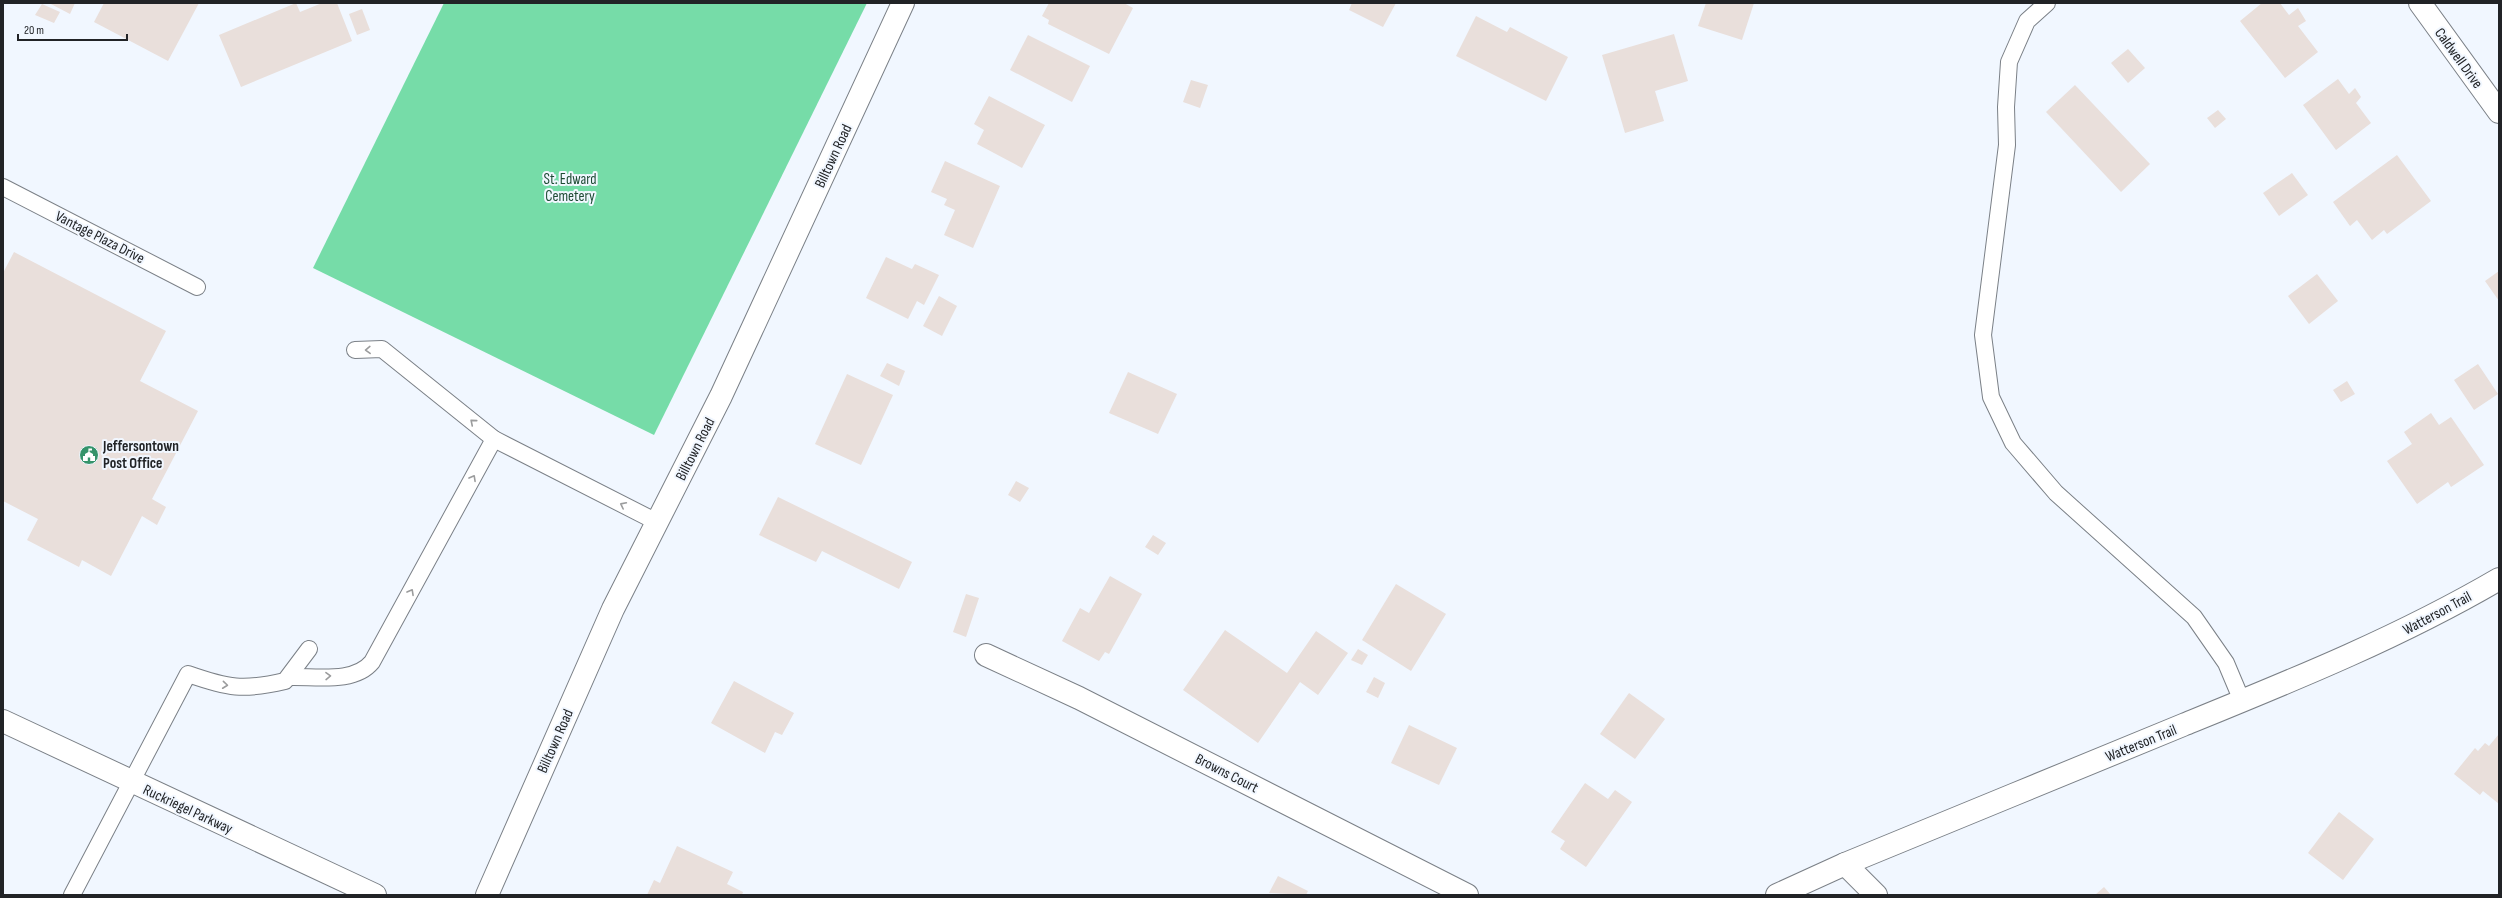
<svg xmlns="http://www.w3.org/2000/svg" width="2502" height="898" font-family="'Sofia Sans Condensed',sans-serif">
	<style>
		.green { fill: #76dca8 }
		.building { fill: #e9dfdb }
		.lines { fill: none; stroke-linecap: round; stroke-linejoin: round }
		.lane-casing { stroke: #7b8087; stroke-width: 18 }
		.street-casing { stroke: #7b8087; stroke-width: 24 }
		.secondary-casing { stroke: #7b8087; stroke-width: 24 }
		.lane { stroke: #fff; stroke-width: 16 }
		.street { stroke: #fff; stroke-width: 22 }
		.secondary { stroke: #fff; stroke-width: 22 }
		.oneway { stroke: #9b9c9d }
		.labels { text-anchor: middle; stroke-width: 4; stroke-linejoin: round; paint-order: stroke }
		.street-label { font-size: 15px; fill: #212326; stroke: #f1f7ff }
		.park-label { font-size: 15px; fill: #1d4a34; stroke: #f1f7ff }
		.poi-label { font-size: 15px; font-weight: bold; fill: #212326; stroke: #f1f7ff; text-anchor: start }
	</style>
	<rect width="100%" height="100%" fill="#f1f7ff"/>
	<path class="green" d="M444,3H867L654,435L313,268Z"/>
	<g class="building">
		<path d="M49,3H75L70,14Z"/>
		<path d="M104,3H199L168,61L94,22Z"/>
		<path d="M296,3L300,12L322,3H337L352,41L241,87L219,35Z"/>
		<path d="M1049,3H1124L1133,8L1109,54L1048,24L1049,20L1042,16Z"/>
		<path d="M1352,3H1396L1383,27L1349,10Z"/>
		<path d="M1706,3H1754L1742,40L1698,26Z"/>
		<path d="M2262,3H2280L2289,15L2298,8L2306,21L2298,26L2318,52L2285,78L2240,21Z"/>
		<path d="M42,4L60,12L54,23L35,15Z"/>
		<path d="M362,9L370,30L357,35L349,14Z"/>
		<path d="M1476,16L1507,32L1510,27L1568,57L1546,101L1456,56Z"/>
		<path d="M1674,34L1688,81L1655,91L1664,121L1625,133L1602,55Z"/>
		<path d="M1028,35L1090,66L1072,102L1010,70Z"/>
		<path d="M2128,49L2145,68L2128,83L2111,63Z"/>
		<path d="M2338,79L2349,94L2355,88L2361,97L2356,103L2371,123L2336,150L2303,105Z"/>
		<path d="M1191,80L1208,85L1200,108L1183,102Z"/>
		<path d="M2075,85L2150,164L2121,192L2046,112Z"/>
		<path d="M989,96L1045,125L1022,168L977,144L984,130L974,124Z"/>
		<path d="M2218,110L2226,119L2215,128L2207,118Z"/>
		<path d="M2397,155L2431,201L2387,234L2384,230L2372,240L2357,220L2350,226L2333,202Z"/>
		<path d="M945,161L1000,186L973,248L944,235L955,210L944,205L947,199L931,192Z"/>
		<path d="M2292,173L2308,195L2279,216L2263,193Z"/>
		<path d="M14,252L166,331L140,381L198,411L152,499L166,507L157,525L142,516L111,576L82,560L79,567L27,540L38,519L3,501V273Z"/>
		<path d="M886,257L912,269L915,264L939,275L924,305L917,301L908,319L866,298Z"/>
		<path d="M2499,271V301L2485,281Z"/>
		<path d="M2317,274L2338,301L2309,324L2288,296Z"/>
		<path d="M939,296L957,306L942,336L923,326Z"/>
		<path d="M887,363L905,371L899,386L880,376Z"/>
		<path d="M2478,364L2498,394L2474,410L2454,380Z"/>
		<path d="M1128,372L1177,394L1158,434L1109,413Z"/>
		<path d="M847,374L893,395L861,465L815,444Z"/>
		<path d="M2347,381L2355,394L2341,402L2333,390Z"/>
		<path d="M2431,413L2439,425L2451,417L2484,465L2451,487L2448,482L2417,504L2387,461L2412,444L2404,432Z"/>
		<path d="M1016,481L1029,488L1020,502L1008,495Z"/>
		<path d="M778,497L912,562L899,589L822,551L816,562L759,535Z"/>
		<path d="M1153,535L1166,543L1158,555L1145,547Z"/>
		<path d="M1110,576L1142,594L1109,654L1105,652L1099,661L1062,641L1080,608L1089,613Z"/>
		<path d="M1396,584L1446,614L1411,671L1362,640Z"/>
		<path d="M966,594L979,598L966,637L953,632Z"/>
		<path d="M1225,630L1287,673L1316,631L1348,653L1318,695L1300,682L1258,743L1183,690Z"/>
		<path d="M1358,649L1368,655L1362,665L1351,660Z"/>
		<path d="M1374,677L1385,683L1378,698L1366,692Z"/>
		<path d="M734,681L794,713L782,735L775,732L765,753L711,723Z"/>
		<path d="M1629,693L1665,719L1635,759L1600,734Z"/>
		<path d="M1409,725L1457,748L1439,785L1391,763Z"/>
		<path d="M2499,734V804L2483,791L2480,795L2454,774L2475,748L2478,751L2485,743L2489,746Z"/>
		<path d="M1585,783L1608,799L1615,790L1632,802L1586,867L1560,849L1565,841L1551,832Z"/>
		<path d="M2339,812L2374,839L2343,880L2308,853Z"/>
		<path d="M677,846L733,872L727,884L743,892L742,895H647L654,880L660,883Z"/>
		<path d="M1278,876L1308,891L1306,895L1269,893Z"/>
		<path d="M2104,887L2111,895H2095Z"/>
	</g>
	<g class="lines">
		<g class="lane-casing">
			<g id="lane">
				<path d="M2047,3L2027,21L2009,62L2006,107L2007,145L1983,335L1991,397L2013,443L2056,493L2194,617L2226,663L2242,701"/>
				<path d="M3,187L197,287"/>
				<path d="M355,350L382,349L494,439L657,522"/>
				<path d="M289,677C315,676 354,684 372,662L494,439"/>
				<path d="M72,895L188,674C228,688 243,691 285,681L309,649"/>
			</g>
		</g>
		<g class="street-casing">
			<g id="street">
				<path d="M2420,3L2499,112"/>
				<path d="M986,655L1079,698L1467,895"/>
				<path d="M1845,864L1876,895"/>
			</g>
		</g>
		<g class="secondary-casing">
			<g id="secondary">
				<path d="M3,721L375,895"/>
				<path d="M487,895L613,609L721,396L903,3"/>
				<path d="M1777,895L1845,864C1958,818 2070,771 2183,725C2291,681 2398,638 2499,579"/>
			</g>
		</g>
		<use href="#lane" class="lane"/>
		<use href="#street" class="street"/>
		<use href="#secondary" class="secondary"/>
	</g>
	<defs><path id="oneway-chevron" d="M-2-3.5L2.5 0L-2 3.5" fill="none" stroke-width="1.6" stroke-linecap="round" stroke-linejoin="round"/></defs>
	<g class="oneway">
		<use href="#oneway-chevron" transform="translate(368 350) rotate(178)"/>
		<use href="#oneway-chevron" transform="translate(473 422) rotate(-140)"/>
		<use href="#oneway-chevron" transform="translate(473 478) rotate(-61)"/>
		<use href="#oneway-chevron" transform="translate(623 505) rotate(-153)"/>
		<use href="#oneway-chevron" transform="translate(411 592) rotate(-61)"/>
		<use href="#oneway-chevron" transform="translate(328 676) rotate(-1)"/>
		<use href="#oneway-chevron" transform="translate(225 685) rotate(6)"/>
	</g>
	<defs>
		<g id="civic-disc" transform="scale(1)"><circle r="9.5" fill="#35936a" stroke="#f1f7ff"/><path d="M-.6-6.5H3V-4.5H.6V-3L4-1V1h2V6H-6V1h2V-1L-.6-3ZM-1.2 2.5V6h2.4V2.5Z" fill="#fff"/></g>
	</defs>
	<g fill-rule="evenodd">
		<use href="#civic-disc" x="89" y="455"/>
	</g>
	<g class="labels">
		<g class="street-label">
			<text transform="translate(2459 58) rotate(54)" y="5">Caldwell Drive</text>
			<text transform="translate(833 156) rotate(-65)" y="5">Billtown Road</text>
			<text transform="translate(100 237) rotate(27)" y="5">Vantage Plaza Drive</text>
			<text transform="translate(695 449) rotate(-63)" y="5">Billtown Road</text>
			<text transform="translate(2437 613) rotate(-28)" y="5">Watterson Trail</text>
			<text transform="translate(555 741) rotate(-66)" y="5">Billtown Road</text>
			<text transform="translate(2141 743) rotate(-22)" y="5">Watterson Trail</text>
			<text transform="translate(1227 773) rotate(27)" y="5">Browns Court</text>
			<text transform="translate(188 809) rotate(25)" y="5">Ruckriegel Parkway</text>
		</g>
		<g class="park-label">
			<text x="570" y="184">St. Edward<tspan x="570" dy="17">Cemetery</tspan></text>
		</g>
		<g class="poi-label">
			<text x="103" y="451">Jeffersontown<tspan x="103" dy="17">Post Office</tspan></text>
		</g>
	</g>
	<rect width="2502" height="898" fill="none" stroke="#212326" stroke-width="8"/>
	<path d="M18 34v6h109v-6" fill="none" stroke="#212326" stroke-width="2"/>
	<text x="24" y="34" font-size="12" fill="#212326" stroke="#f1f7ff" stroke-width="3" paint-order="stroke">20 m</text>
</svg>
